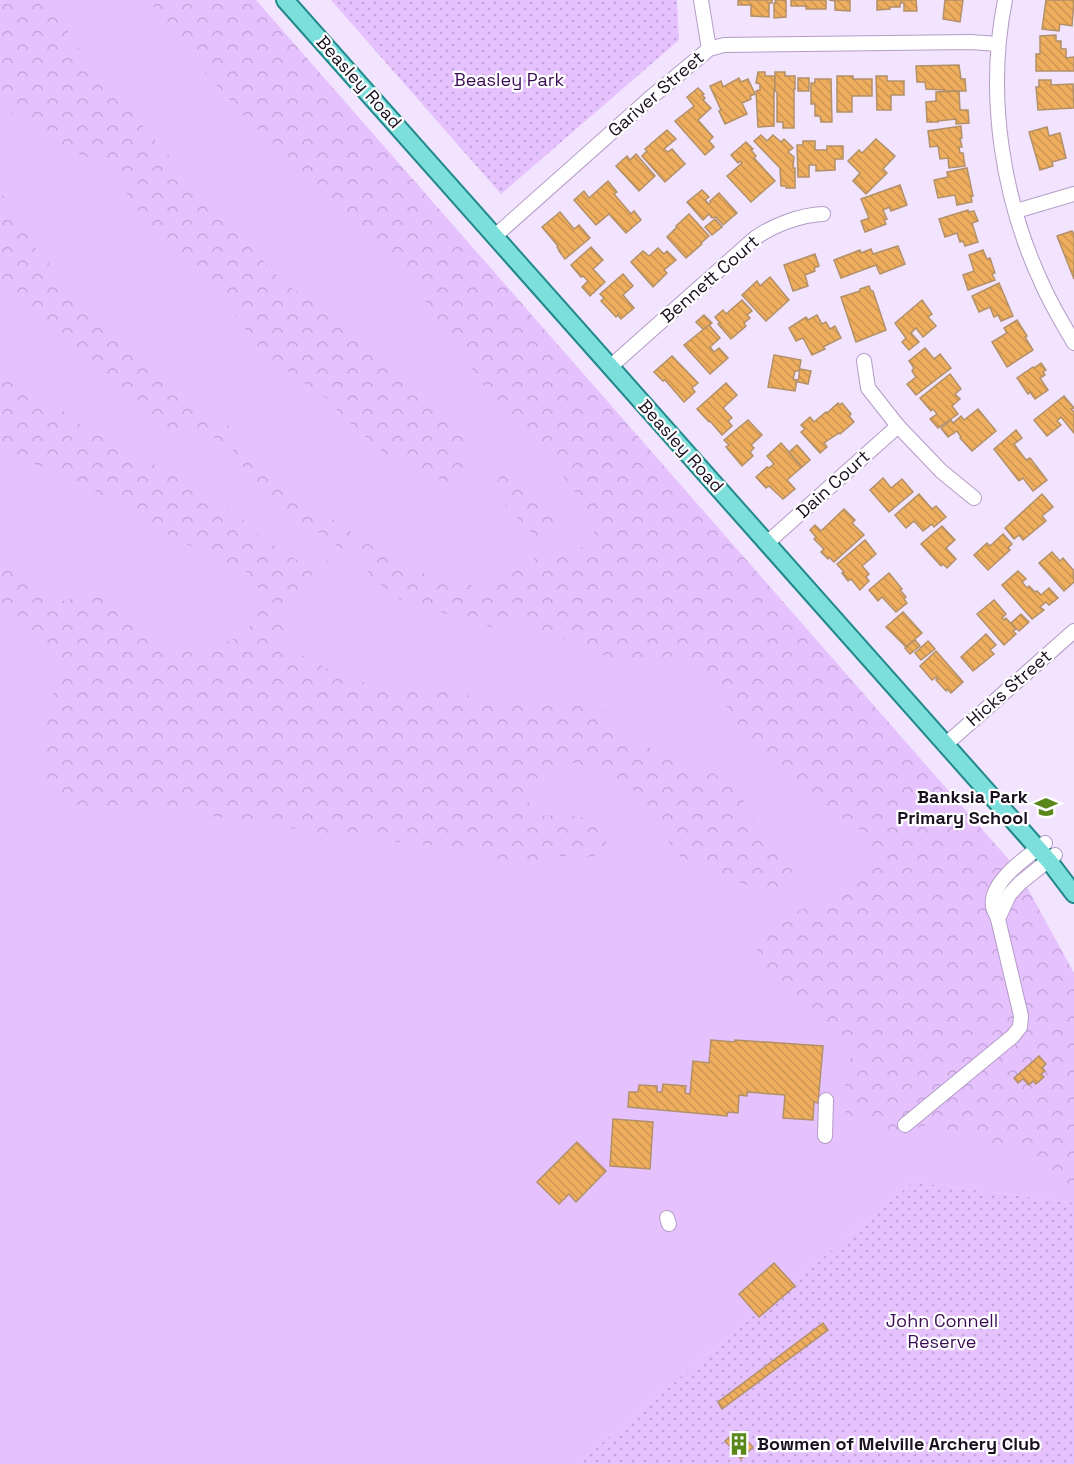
<svg xmlns="http://www.w3.org/2000/svg" width="1074" height="1464" font-family="'Space Grotesk',sans-serif">
	<style>
		.grass { fill: #e5c1fe }
		.forest { fill: url(#forest-crowns) }
		.park { fill: url(#park-dots) }
		.building { fill: url(#building-back-hatch); stroke: #b29069; stroke-width: 1.5 }
		.lines { fill: none; stroke-linecap: round; stroke-linejoin: round }
		.minor-casing { stroke: #b49bc7; stroke-width: 16 }
		.major-casing { stroke: #21898b; stroke-width: 20 }
		.minor { stroke: #fff; stroke-width: 14 }
		.major { stroke: #7cdfdc; stroke-width: 16 }
		.labels { text-anchor: middle; stroke-width: 4.5; stroke-linejoin: round; paint-order: stroke }
		.park-label { font-size: 18px; fill: #3c0d55; stroke: #fff }
		.street-label { font-size: 18px; fill: #1b1121; stroke: #fff }
		.poi-label { font-size: 18px; font-weight: bold; fill: #1b1121; stroke: #fff; text-anchor: end }
	</style>
	<defs>
		<pattern id="forest-crowns" width="20" height="18" patternUnits="userSpaceOnUse" patternTransform="scale(1.5)"><rect width="20" height="18" fill="#e5c1fe"/><path d="M2 6a3 3 0 1 1 6 0M12 15a3 3 0 1 1 6 0" fill="none" stroke="#c4a5d9"/></pattern>
		<pattern id="park-dots" width="8" height="8" patternUnits="userSpaceOnUse" patternTransform="scale(1.5)"><rect width="8" height="8" fill="#e5c1fe"/><path d="M2 2h.1M6 6h.1" fill="none" stroke="#c4a5d9" stroke-width="1.8" stroke-linecap="round"/></pattern>
		<pattern id="building-back-hatch" width="6" height="6" patternUnits="userSpaceOnUse" patternTransform="scale(1.5)"><rect width="6" height="6" fill="#eeae5e"/><path d="M-1 5l2 2M0 0l6 6M5-1l2 2" fill="none" stroke="#cc9551"/></pattern>
	</defs>
	<rect width="100%" height="100%" fill="#f2e3fe"/>
	<path class="grass" d="M0,0H255L1074,973V1203L913,1182L577,1464H0Z"/>
	<g class="forest">
		<path d="M0,0H52L64,25L93,72L120,100L236,233L283,281L318,307L449,417L465,440L467,460L461,481L444,493L438,475H426L390,458L351,424L325,397L287,371L256,345L231,309L148,225L125,191L117,177L92,159L59,147L37,135L14,118L0,100Z"/>
		<path d="M148,0H256L1017,869L1074,973V1192L1043,1160L965,1134L927,1125L902,1132L847,1120L842,1096L848,1075L853,1041L828,1040C821,1026 814,1011 803,1000C791,989 772,982 757,975L755,955L763,934L777,923L800,910L827,901L849,888L866,868L873,846L852,820L833,816L796,789L730,716L721,688L682,660L659,656L618,659L595,653L567,640L519,623L499,629L492,628L481,622L461,619L432,609L418,607L404,602L394,596L374,579L353,555L317,568L287,610L286,642L310,661L357,681L393,687H421L489,699L518,700L544,698L582,701L607,712L624,733L661,754L676,760L710,771L739,793L762,835L779,846L797,866V878L785,889L754,887L736,882L707,872L681,858L648,815L633,790L603,770L568,762L545,768L532,785L528,801L542,816C555,815 581,814 592,821C600,826 605,837 607,846L598,855L583,858L552,855L536,860L511,863L451,847L341,837L244,820L112,805L91,810L64,801L44,777L42,740L50,703L57,684L58,658L26,634L0,617V553L24,578L60,601L99,595L120,610L154,641L181,650L226,642L239,637L248,628L258,612L259,589L247,572L222,562L153,527L84,484L25,460L0,442V368L15,384L47,399L87,429L119,443L155,465L180,476L218,500L242,519L261,537L296,560L316,566L347,552L272,502L244,468L230,445L197,430L181,433L163,427L139,410L76,356L53,328L15,301L0,292V190L31,242L79,299L137,353L229,426L289,493L339,523L387,557L407,567L441,579L456,575L477,589C482,588 487,588 491,587C508,582 519,565 535,558C550,552 568,557 581,548C590,541 593,535 597,525L586,506L560,472L485,388L415,286L370,234L330,203L288,157L247,119L197,64Z"/>
		<path d="M505,471L538,492L551,509L562,518C558,534 552,539 536,538L507,507L502,499L496,484L498,480Z"/>
	</g>
	<g class="park">
		<path d="M331,0H677L679,40L501,194Z"/>
		<path d="M913,1182L1074,1203V1464H577Z"/>
	</g>
	<g class="building">
		<path d="M738,0H772V3H769V17L751,16V5H738Z"/>
		<path d="M775,0H786V17L774,18V3H776Z"/>
		<path d="M791,0H826V9H806V6H791Z"/>
		<path d="M829,0H850V11L835,10V1Z"/>
		<path d="M877,0H916L917,11H904V3H900V7H890V9L877,10Z"/>
		<path d="M945,0H963L960,22L943,19Z"/>
		<path d="M1046,0H1074L1072,26L1060,24L1059,31L1042,29Z"/>
		<path d="M1056,35V41H1061V49H1066V58L1074,57V71H1036V54H1040V36Z"/>
		<path d="M959,65L961,79H965L966,91H944V90L926,89L925,82H917L916,66Z"/>
		<path d="M758,72H765V76H775V89H774V126L758,127L756,91L760,90V84L756,83Z"/>
		<path d="M775,72H785V76H795V89H794V128H783V122H777V92L775,91Z"/>
		<path d="M837,76H853V79H872V96H852V112H837Z"/>
		<path d="M876,76H887V81H904V95H891V110H877Z"/>
		<path d="M739,78L741,82L748,79L755,94L750,96L751,99L742,103L747,114L725,124L719,111L721,110L710,86L721,81L723,87Z"/>
		<rect x="798" y="78" width="11" height="13"/>
		<path d="M815,79H831L832,122H821L820,116H815V104H811V83H815Z"/>
		<path d="M1039,80H1051V85L1073,84L1074,108L1038,110L1036,87H1039Z"/>
		<path d="M698,88L704,94L702,95L705,98L703,100L711,108L698,120L713,137L709,141L714,147L705,155L675,121L694,106L687,97Z"/>
		<path d="M959,91L960,110H968L969,123L956,124V119L938,121V122H927L926,102L936,101V92Z"/>
		<path d="M961,126L962,138H960L962,147H959L960,153H963L965,166L949,168L948,158L940,159L938,146L930,147L928,131Z"/>
		<path d="M1047,127L1049,136L1060,133L1066,158L1052,162L1053,166L1040,170L1029,132Z"/>
		<path d="M667,130L676,139L664,149L668,152L672,149L685,164L665,182L642,156L647,151L645,149Z"/>
		<path d="M761,135L767,141L773,135L781,142L784,139L793,148L788,152L794,157L793,168H795V188H786V186H781L780,168L754,141Z"/>
		<path d="M876,139L895,156L883,169L887,173L866,194L853,181L860,173L848,161L859,150L862,153Z"/>
		<path d="M803,141H815V150H827V146H843V159H835V170L816,171V165H809V177H798L797,145H803Z"/>
		<path d="M746,142L753,149L751,150L756,156L754,158L775,181L751,202L727,176L742,163L740,161L738,163L731,155Z"/>
		<path d="M636,154L655,176L639,191L616,166L627,156L630,160Z"/>
		<path d="M967,168L973,196H971L972,202L957,205L955,195L938,198L934,180L948,177L947,172Z"/>
		<path d="M608,181L617,192L614,194L631,214L634,211L641,220L626,233L609,214L596,225L574,200L584,191L589,198Z"/>
		<path d="M900,185L907,205L891,211L889,207L883,210L887,219L884,220L886,224L865,232L861,221L869,218L861,199Z"/>
		<path d="M702,190L709,197L705,200L709,204L711,202L710,201L719,193L737,213L723,225L716,217L712,218L709,214L703,220L687,202Z"/>
		<path d="M968,210V212L974,211L978,221L972,223L978,242L965,246L963,241L960,242L957,233L945,237L939,219Z"/>
		<path d="M560,212L574,229L579,225L590,238L565,259L559,251H560L557,247L558,246L542,227Z"/>
		<path d="M689,214L709,236L701,243L702,244L686,258L667,237L677,227L676,226Z"/>
		<path d="M715,219L722,227L712,235L705,227Z"/>
		<path d="M1072,231L1074,234V279L1057,236Z"/>
		<path d="M898,246L905,264L880,274L876,265L841,278L834,260L860,250L861,253L871,249L873,254Z"/>
		<path d="M591,247L603,260L593,269L605,282L590,296L582,287L588,281L583,276L581,277L571,265Z"/>
		<path d="M658,248L664,254L667,251L676,260L664,270L667,273L653,287L631,262L643,251L649,256Z"/>
		<path d="M983,250L987,259L990,258L995,273L992,274L995,280L968,290L963,275L974,271L969,255Z"/>
		<path d="M815,254L819,266L814,268L815,271L805,275L808,286L793,291L784,265Z"/>
		<path d="M623,274L633,286L623,295L634,308L621,319L618,315L616,317L601,301L604,298L600,294Z"/>
		<path d="M770,277L789,300L766,321L742,295L757,281L760,286Z"/>
		<path d="M999,283L1013,316L1001,321L998,315L994,317L990,307L979,312L972,296Z"/>
		<path d="M869,286L871,291H873L886,330L856,342L841,297L860,291V289Z"/>
		<path d="M742,300L752,311L747,315L750,318L744,323L746,326L731,339L718,324L720,323L715,317L723,310L726,314Z"/>
		<path d="M922,300L932,314L928,317L936,326L923,337L916,328L911,333L919,342L909,350L902,342L906,338L895,323Z"/>
		<path d="M704,315L712,323L704,330L696,322Z"/>
		<path d="M817,315L822,324L826,322L830,329L835,326L841,338L823,347L825,349L812,355L803,338L796,341L789,328L806,317L808,320Z"/>
		<path d="M1017,320L1027,336L1025,337L1033,350L1007,367L992,342L1007,333L1004,328Z"/>
		<path d="M709,325L720,338L710,347L714,352L719,348L728,358L710,374L684,345Z"/>
		<path d="M925,348L934,359L940,354L951,368L916,395L907,384L916,377L912,371L914,368L909,361Z"/>
		<path d="M774,355L801,360L799,371H795L793,379L797,380L795,391L768,387Z"/>
		<path d="M672,356L698,383L692,388L695,392L684,402L665,380L663,381L654,372Z"/>
		<path d="M1041,363L1046,370L1043,372L1045,375L1040,378L1048,390L1035,399L1030,392L1028,394L1017,378L1033,367L1034,368Z"/>
		<path d="M800,369L811,371L808,384L798,382Z"/>
		<path d="M950,374L961,389L955,394L960,399L952,406L958,414L938,428L930,419L937,414L933,409L931,411L920,398Z"/>
		<path d="M726,383L737,395L723,408L732,418L728,421L732,426L722,435L710,421L709,422L697,409Z"/>
		<path d="M1064,396L1074,408L1071,409L1074,412V433L1061,417L1057,421L1061,425L1047,436L1034,420Z"/>
		<path d="M838,403L840,405L842,403L851,414L849,416L854,422L840,434L839,433L824,443L827,447L820,453L801,432L805,429L801,425L810,417L814,422L826,412L827,413Z"/>
		<path d="M978,409L996,431L972,451L960,438L961,437L957,431L948,437L941,428L951,420L953,423L961,416L964,420Z"/>
		<path d="M748,420L762,435L751,445L754,448L750,452L753,456L742,466L726,447L729,445L724,440Z"/>
		<path d="M1016,430L1022,438L1014,444L1026,460L1030,458L1047,480L1033,491L1023,478L1019,481L994,449Z"/>
		<path d="M781,443L802,467L787,480L795,489L783,499L769,486L766,488L756,477L767,467L769,468L774,464L767,456Z"/>
		<path d="M797,445L810,460L802,467L789,452Z"/>
		<path d="M883,478L891,488L902,479L913,492L889,512L870,490Z"/>
		<path d="M919,494L932,509L936,506L946,517L934,527L932,524L923,531L914,521L906,528L895,515Z"/>
		<path d="M1042,494L1053,507L1042,516L1046,521L1023,540L1019,535L1014,539L1005,528Z"/>
		<path d="M844,509L855,520L852,523L864,535L834,562L829,557L828,559L821,552L824,549L814,539L816,537L810,530L815,525L821,531Z"/>
		<path d="M942,526L955,540L946,548L956,559L947,568L943,564L941,566L921,544Z"/>
		<path d="M1003,534L1012,544L1008,548L1010,550L988,570L974,555L987,543L990,546Z"/>
		<path d="M865,540L876,554L862,566L869,574L866,577L869,581L860,590L851,579L848,581L842,573L844,572L837,564Z"/>
		<path d="M1052,552L1060,561L1063,558L1074,571L1073,573L1074,582L1064,591L1039,563Z"/>
		<path d="M1018,571L1026,579L1022,582L1027,588L1029,586L1035,592L1037,591L1041,595L1049,588L1058,598L1049,605L1046,602L1040,607L1044,610L1032,619L1002,585Z"/>
		<path d="M889,573L902,589L900,590L906,597L904,599L907,603L896,612L882,597L878,601L869,590Z"/>
		<path d="M994,600L1006,614L1002,618L1004,620L1006,618L1016,629L1013,631L1016,634L1004,645L977,614Z"/>
		<path d="M903,612L922,633L906,647L886,627Z"/>
		<path d="M1021,614L1029,622L1019,631L1011,623Z"/>
		<path d="M986,634L996,645L990,650L994,654L973,671L961,657Z"/>
		<path d="M915,640L920,646L910,654L905,648Z"/>
		<path d="M928,641L935,649L921,660L915,653Z"/>
		<path d="M936,651L963,682L951,693L947,689L946,691L936,680L938,679L936,677L932,680L920,666Z"/>
		<path d="M711,1040L734,1042L735,1040L823,1046L818,1103L814,1102L813,1120L783,1118L785,1095L747,1092V1096L739,1095L738,1113L728,1112L727,1116L628,1107L629,1092H638L639,1085L657,1086V1092H662L663,1084L686,1086L685,1093L690,1094L693,1061L709,1063Z"/>
		<path d="M1039,1056L1046,1064L1042,1068L1045,1071L1041,1074L1044,1077L1036,1084L1033,1081L1029,1085L1023,1079L1018,1083L1014,1078Z"/>
		<path d="M613,1119L653,1122L650,1169L610,1166Z"/>
		<path d="M577,1142L606,1171L576,1202L569,1194L559,1204L537,1182Z"/>
		<path d="M774,1263L795,1286L759,1317L739,1294Z"/>
		<path d="M823,1323L828,1330L722,1409L718,1402Z"/>
		<path d="M737,1431L753,1447L741,1459L725,1441Z"/>
	</g>
	<g class="lines">
		<g class="minor-casing">
			<g id="minor">
				<path d="M701,0L709,49"/>
				<path d="M1005,0C986,95 1002,199 1043,286C1052,306 1063,324 1074,343"/>
				<path d="M1016,211L1074,194"/>
				<path d="M495,236L649,99L709,49L724,45L971,42L998,44"/>
				<path d="M864,361L868,388L898,426L941,471L974,498"/>
				<path d="M610,367L755,238C774,225 800,215 823,214"/>
				<path d="M767,543L898,426"/>
				<path d="M945,745L1074,631"/>
				<path d="M998,919L1009,895L1020,883L1055,855"/>
				<path d="M905,1125L1013,1036L1020,1027L1021,1016L998,919C997,915 993,910 993,906C989,882 1028,856 1045,843"/>
				<path d="M825,1136L826,1100"/>
				<path d="M667,1218L669,1224"/>
			</g>
		</g>
		<g class="major-casing">
			<path id="major" d="M285,0L1049,861L1074,894"/>
		</g>
		<use href="#minor" class="minor"/>
		<use href="#major" class="major"/>
	</g>
	<defs>
		<g id="school-bare" transform="scale(1.8)"><path d="M0-5L7-2L0 1L-7-2ZM-4 1L0 2.5L4 1V4Q0 6-4 4Z" fill="#598719" stroke="#fff" stroke-width="2.5" paint-order="stroke"/></g>
		<g id="building-bare" transform="scale(1.8)"><path d="M-4-6H4V6H1V3H-1V6H-4ZM-2.5-4.3h1.7v1.8h-1.7ZM.8-4.3h1.7v1.8H.8ZM-2.5-1h1.7V.8h-1.7ZM.8-1h1.7V.8H.8Z" fill="#598719" stroke="#fff" stroke-width="2.5" paint-order="stroke"/></g>
	</defs>
	<g fill-rule="evenodd">
		<use href="#school-bare" x="1046" y="807"/>
		<use href="#building-bare" x="739" y="1444"/>
	</g>
	<g class="labels">
		<g class="park-label">
			<text x="509" y="86">Beasley Park</text>
			<text x="942" y="1327">John Connell<tspan x="942" dy="21">Reserve</tspan></text>
		</g>
		<g class="street-label">
			<text transform="translate(359 82) rotate(48)" y="6">Beasley Road</text>
			<text transform="translate(656 94) rotate(-41)" y="6">Gariver Street</text>
			<text transform="translate(710 279) rotate(-41)" y="6">Bennett Court</text>
			<text transform="translate(681 446) rotate(48)" y="6">Beasley Road</text>
			<text transform="translate(833 484) rotate(-42)" y="6">Dain Court</text>
			<text transform="translate(1009 688) rotate(-41)" y="6">Hicks Street</text>
		</g>
		<g class="poi-label">
			<text x="1028" y="803">Banksia Park<tspan x="1028" dy="21">Primary School</tspan></text>
			<text x="757" y="1450" text-anchor="start">Bowmen of Melville Archery Club</text>
		</g>
	</g>
</svg>
